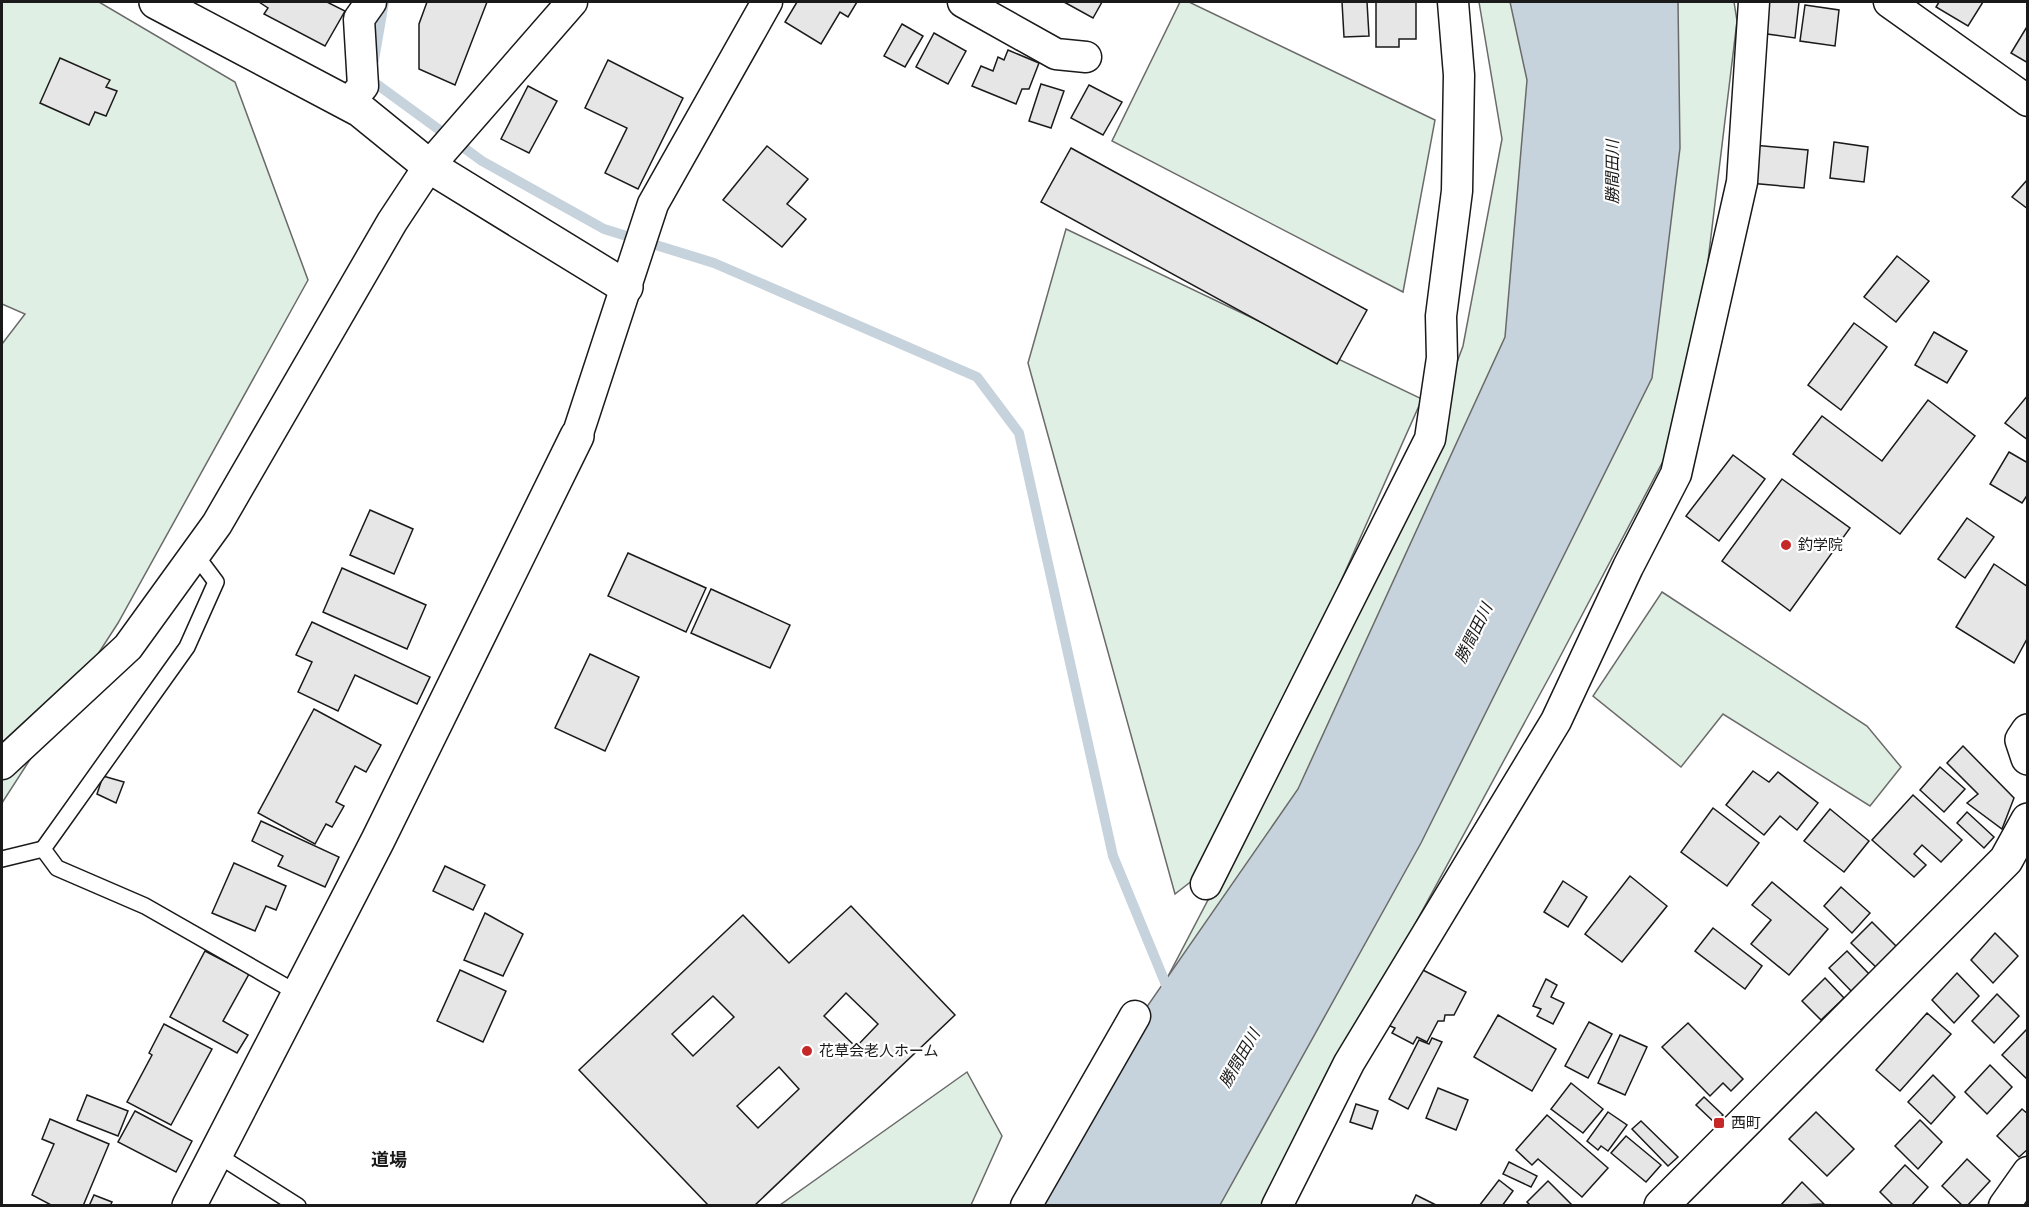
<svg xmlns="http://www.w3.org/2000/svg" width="2029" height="1207" font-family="'Fira Sans Condensed','Noto Sans JP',sans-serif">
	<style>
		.green { fill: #e0efe3; stroke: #6a6a6a; stroke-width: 1.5 }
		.water { fill: #c6d2dc; stroke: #6a6a6a; stroke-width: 1.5 }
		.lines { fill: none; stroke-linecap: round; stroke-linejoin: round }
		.stream { stroke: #c6d2dc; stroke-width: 10 }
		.building { fill: #e6e6e6; stroke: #1a1a1a; stroke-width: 1.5; fill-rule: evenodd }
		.service-casing { stroke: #1a1a1a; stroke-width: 18 }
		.minor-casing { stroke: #1a1a1a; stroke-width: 33 }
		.tertiary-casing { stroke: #1a1a1a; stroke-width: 36 }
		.service { stroke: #fff; stroke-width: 15 }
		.minor { stroke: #fff; stroke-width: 30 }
		.tertiary { stroke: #fff; stroke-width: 33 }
		.poi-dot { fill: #c62828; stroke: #fff; stroke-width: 2 }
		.labels { text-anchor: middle; stroke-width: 4.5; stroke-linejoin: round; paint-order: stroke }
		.poi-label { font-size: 15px; fill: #1a1a1a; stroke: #fff; text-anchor: start }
		.water-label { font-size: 16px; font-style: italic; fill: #1a1a1a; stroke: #fff }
		.quarter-label { font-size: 18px; font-weight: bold; fill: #1a1a1a; stroke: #fff }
	</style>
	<rect width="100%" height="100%" fill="#fff"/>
	<g class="green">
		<path d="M2,2H99L235,82L308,280L118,623L2,803V344L25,314L2,304Z"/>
		<path d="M1180,2H1189L1435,120L1403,292L1112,141Z"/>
		<path d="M1479,2H1734L1737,21L1690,410L1552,672L1276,1180L1268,1205L1056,1206L1108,1091L1376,579L1463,346L1502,139Z"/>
		<path d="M1066,229L1422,399L1216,862L1175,894L1028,363Z"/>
		<path d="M1662,592L1867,726L1901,767L1870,806L1723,714L1681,767L1593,696Z"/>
		<path d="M967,1072L1002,1136L971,1205H780Z"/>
	</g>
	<path class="water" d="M1510,2H1678L1680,148L1652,378L1421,843L1220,1205L1027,1206L1110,1060L1298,789L1505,337L1527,80Z"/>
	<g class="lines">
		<g class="stream">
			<path d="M374,60L384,2"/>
			<path d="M371,76V80L482,161L604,229L714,263L977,377L1019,433L1113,856L1169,992"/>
		</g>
	</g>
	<g class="building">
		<path d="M259,2H327L345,11L325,46L264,14L268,8Z"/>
		<path d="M427,2H487L455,85L419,69V24Z"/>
		<path d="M797,2H857L848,17L840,12L821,44L785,22Z"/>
		<path d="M1064,2H1102L1093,18Z"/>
		<path d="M1342,2H1367L1369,36L1344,37Z"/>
		<path d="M1376,2H1416V39H1399V47H1376Z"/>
		<path d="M1765,2H1799L1795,38L1760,33Z"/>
		<path d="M1939,2H1983L1968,26L1936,7Z"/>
		<path d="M1805,5L1839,10L1835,46L1800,41Z"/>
		<path d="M902,24L923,36L905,67L884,56Z"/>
		<path d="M2028,25V63L2011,53Z"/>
		<path d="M934,33L966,51L948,84L916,67Z"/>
		<path d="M1008,50L1039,63L1029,89H1022L1016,104L972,86L981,66L993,71L998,57L1004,60Z"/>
		<path d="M60,58L110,80L106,87L117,91L106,116L95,112L89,125L40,103Z"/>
		<path d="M608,60L683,98L638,189L605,173L627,128L585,108Z"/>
		<path d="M1041,84L1064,91L1051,128L1029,121Z"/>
		<path d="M1089,85L1122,102L1103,135L1071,118Z"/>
		<path d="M528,86L557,101L529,153L501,139Z"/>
		<path d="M1834,142L1868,147L1864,182L1830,178Z"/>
		<path d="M1753,145L1808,150L1804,188L1749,183Z"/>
		<path d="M767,146L808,179L787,204L806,219L782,247L723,200Z"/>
		<path d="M1071,148L1367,310L1337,364L1041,202Z"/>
		<path d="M2028,179V209L2012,197Z"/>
		<path d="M1897,256L1929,281L1896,322L1864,297Z"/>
		<path d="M1854,323L1887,347L1841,410L1808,385Z"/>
		<path d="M1934,332L1967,351L1947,383L1915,365Z"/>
		<path d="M2028,395V440L2005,423Z"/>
		<path d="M1928,400L1975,436L1900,534L1793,454L1822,416L1882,461Z"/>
		<path d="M2009,452L2028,463V494L2022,503L1990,484Z"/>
		<path d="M1733,455L1765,479L1719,541L1686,516Z"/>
		<path d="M1782,479L1850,528L1790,611L1722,561Z"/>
		<path d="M370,510L413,529L394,574L350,555Z"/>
		<path d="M1967,518L1994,537L1965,578L1938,559Z"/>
		<path d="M628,553L706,588L686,632L608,596Z"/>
		<path d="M1994,564L2028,587V637L2014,663L1956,627Z"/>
		<path d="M342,568L426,605L407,649L323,612Z"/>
		<path d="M711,589L790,625L770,668L691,633Z"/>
		<path d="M312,622L430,677L417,704L355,675L338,711L298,692L312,662L296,655Z"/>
		<path d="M590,654L639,677L605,751L555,728Z"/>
		<path d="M314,709L381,745L366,772L355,766L336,802L344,806L332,827L326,824L315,844L258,813Z"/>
		<path d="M1963,746L2014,798L2002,829L1967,803L1978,794L1947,763Z"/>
		<path d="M1940,767L1965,789L1944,812L1920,790Z"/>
		<path d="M1753,771L1769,782L1778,772L1818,803L1797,830L1780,816L1764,835L1726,805Z"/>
		<path d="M103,776L124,782L116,803L97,794Z"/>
		<path d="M1913,795L1962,840L1941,862L1922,845L1914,854L1926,865L1914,877L1872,840Z"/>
		<path d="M1713,808L1759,843L1727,886L1681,852Z"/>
		<path d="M1830,809L1869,841L1844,872L1804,841Z"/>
		<path d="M1967,812L1994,837L1984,848L1957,823Z"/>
		<path d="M261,821L339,857L325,887L278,866L283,856L252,841Z"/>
		<path d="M234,863L286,886L276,910L266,906L255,931L212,913Z"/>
		<path d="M445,866L485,885L473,910L433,891Z"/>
		<path d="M1630,876L1667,906L1622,962L1585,934Z"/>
		<path d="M1563,881L1587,897L1568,927L1544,912Z"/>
		<path d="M1772,882L1828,929L1789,975L1751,944L1771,920L1752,905Z"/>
		<path d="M1841,887L1870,913L1852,933L1824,906Z"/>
		<path d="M851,906L955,1015L754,1206H709L579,1070L743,915L789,963ZM846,993L878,1024L856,1047L824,1016ZM713,996L734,1017L693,1056L672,1034ZM779,1067L799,1089L758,1128L737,1106Z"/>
		<path d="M485,913L523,934L503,976L464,960Z"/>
		<path d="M1872,922L1901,951L1880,971L1851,943Z"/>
		<path d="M1713,928L1762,966L1745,989L1695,951Z"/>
		<path d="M1995,933L2018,956L1993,983L1971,960Z"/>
		<path d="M205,951L249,974L223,1021L248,1035L237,1053L170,1017Z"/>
		<path d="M1847,951L1871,976L1853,993L1829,968Z"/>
		<path d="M1417,967L1466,992L1454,1015H1445L1444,1021H1438L1427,1042L1417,1037L1413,1044L1392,1033L1395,1028L1388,1025Z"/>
		<path d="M460,970L506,991L483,1042L437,1021Z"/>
		<path d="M1957,973L1979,996L1954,1023L1932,1000Z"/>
		<path d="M1825,978L1844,998L1821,1020L1802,1001Z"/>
		<path d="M1546,979L1557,985L1551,997L1564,1003L1553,1024L1537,1016L1541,1009L1533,1006Z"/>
		<path d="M1997,994L2019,1016L1994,1043L1972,1021Z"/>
		<path d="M1927,1013L1951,1034L1900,1091L1876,1070Z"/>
		<path d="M1498,1015L1556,1049L1532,1091L1474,1057Z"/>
		<path d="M1589,1022L1612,1034L1588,1078L1565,1066Z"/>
		<path d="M1688,1023L1743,1079L1731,1091L1723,1083L1710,1096L1662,1047Z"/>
		<path d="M164,1024L212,1049L171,1125L127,1102L152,1055L149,1053Z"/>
		<path d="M2027,1029H2028V1080L2002,1055Z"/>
		<path d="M1620,1035L1647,1047L1625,1095L1598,1083Z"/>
		<path d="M1432,1038L1442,1042L1408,1109L1389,1099L1419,1040L1429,1044Z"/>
		<path d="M1990,1065L2012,1087L1987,1114L1965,1092Z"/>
		<path d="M1933,1075L1955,1097L1931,1124L1908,1102Z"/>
		<path d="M1571,1083L1603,1109L1583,1133L1551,1109Z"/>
		<path d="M1438,1088L1468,1100L1456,1130L1426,1118Z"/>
		<path d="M87,1095L128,1111L118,1136L77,1120Z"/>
		<path d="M1704,1097L1723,1115L1715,1123L1696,1105Z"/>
		<path d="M1356,1104L1378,1111L1372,1129L1350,1122Z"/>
		<path d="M2022,1109L2028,1114V1149L2019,1157L1997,1136Z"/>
		<path d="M135,1111L192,1141L176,1172L118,1142Z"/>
		<path d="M1608,1112L1627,1125L1608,1151L1601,1146L1598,1150L1587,1141Z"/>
		<path d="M1816,1112L1854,1149L1827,1176L1789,1139Z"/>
		<path d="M1547,1115L1608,1168L1582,1197L1538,1159L1532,1165L1516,1150Z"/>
		<path d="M50,1119L109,1144L83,1206H53L32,1195L54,1144L42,1139Z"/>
		<path d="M1920,1120L1942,1142L1918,1169L1895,1146Z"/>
		<path d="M1641,1121L1678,1157L1668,1166L1632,1129Z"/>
		<path d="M1626,1136L1661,1165L1646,1182L1611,1153Z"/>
		<path d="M1967,1159L1990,1181L1967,1206H1963L1942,1186Z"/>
		<path d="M1509,1162L1537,1176L1531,1187L1503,1174Z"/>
		<path d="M1905,1165L1928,1187L1911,1206H1894L1880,1192Z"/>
		<path d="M1499,1180L1513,1191L1502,1206H1479Z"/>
		<path d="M1548,1181L1573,1206H1531L1527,1202Z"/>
		<path d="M1802,1182L1824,1204L1780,1206Z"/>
		<path d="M94,1195L112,1202L110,1206H89Z"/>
		<path d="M1416,1195L1438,1206H1411Z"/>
	</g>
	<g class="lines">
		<g class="service-casing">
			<g id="service">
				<path d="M195,554L216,582L187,647L43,849L57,868L145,906L299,994"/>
				<path d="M2,859L43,849"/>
				<path d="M216,1154L298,1206"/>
			</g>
		</g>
		<g class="minor-casing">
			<g id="minor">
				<path d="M963,2L1056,54L1086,57"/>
				<path d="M1889,2L2028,101"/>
				<path d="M348,104L363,86L359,19L371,2"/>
				<path d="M577,436L653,204L767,2"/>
				<path d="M2,764L128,647L217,524L392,222L429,166L572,2"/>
				<path d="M1206,884L1430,439L1442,358L1441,316L1457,191L1459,75L1453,2"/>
				<path d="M1026,1206L1135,1016"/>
				<path d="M1277,1206L1349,1063L1556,721L1628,567L1676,474L1742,182L1754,2"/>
				<path d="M2004,1206L2028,1172"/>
			</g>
		</g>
		<g class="tertiary-casing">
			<g id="tertiary">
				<path d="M156,2L360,110L429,166L626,287"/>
				<path d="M2028,731L2022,740L2028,758"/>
				<path d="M189,1206L378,840L577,436"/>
				<path d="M1661,1206L2006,860L2028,820"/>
			</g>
		</g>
		<use href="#service" class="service"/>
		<use href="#minor" class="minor"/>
		<use href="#tertiary" class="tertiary"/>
	</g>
	<g class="poi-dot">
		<circle cx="1786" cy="545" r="6"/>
		<circle cx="807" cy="1051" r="6"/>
		<rect x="1713" y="1117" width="12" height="12" rx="3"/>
	</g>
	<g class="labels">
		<g class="poi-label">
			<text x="1798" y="550">釣学院</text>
			<text x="819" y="1056">花草会老人ホーム</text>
			<text x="1731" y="1128">西町</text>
		</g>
		<g class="water-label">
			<text transform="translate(1612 172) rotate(-90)" y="6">勝間田川</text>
			<text transform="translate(1473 633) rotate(-64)" y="6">勝間田川</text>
			<text transform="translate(1239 1058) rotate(-60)" y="6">勝間田川</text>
		</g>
		<g class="quarter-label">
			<text x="389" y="1166">道場</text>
		</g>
	</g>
	<rect width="2029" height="1207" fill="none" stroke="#1a1a1a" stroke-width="6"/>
</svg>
